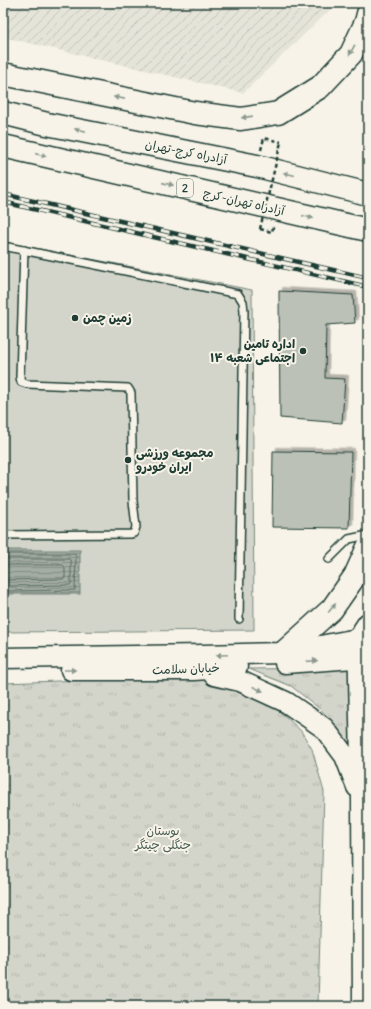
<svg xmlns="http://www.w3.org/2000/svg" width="371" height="1009" font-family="Delius,'Playpen Sans Arabic',sans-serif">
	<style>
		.industrial { fill: url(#industrial-furrows) }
		.grass { fill: url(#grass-tufts); stroke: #79897f }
		.pitch { fill: #d3d5ca; stroke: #79897f }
		.water { fill: url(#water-rules); stroke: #6f8077 }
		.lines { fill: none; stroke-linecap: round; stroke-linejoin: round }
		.shore { stroke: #546a60; stroke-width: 1 }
		.building { fill: #bbc1b6; stroke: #1f3d34; filter: url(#shadow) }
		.service-casing { stroke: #1f3d34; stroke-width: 10 }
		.secondary-casing { stroke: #1f3d34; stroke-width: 23 }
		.primary-casing { stroke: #1f3d34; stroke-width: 25 }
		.motorway-casing { stroke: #1f3d34; stroke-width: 25 }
		.path { stroke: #1f3d34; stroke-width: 2.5; stroke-dasharray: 4 3; stroke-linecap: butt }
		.service { stroke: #f7f3e8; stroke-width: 7 }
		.secondary { stroke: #f7f3e8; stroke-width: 20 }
		.primary { stroke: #f7f3e8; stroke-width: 22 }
		.motorway { stroke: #f7f3e8; stroke-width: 22 }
		.rail-casing { stroke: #1f3d34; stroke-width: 4.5 }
		.rail { stroke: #f7f3e8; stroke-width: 3; stroke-dasharray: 9; stroke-linecap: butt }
		.path-bridge { stroke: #1f3d34; stroke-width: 2.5; stroke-dasharray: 4 3; stroke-linecap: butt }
		.oneway { fill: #8b988e }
		.poi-dot { fill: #1f3d34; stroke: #f7f3e8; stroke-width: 1.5 }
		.labels { text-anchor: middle; stroke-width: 4; stroke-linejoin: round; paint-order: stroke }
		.shield { fill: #f7f3e8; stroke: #60746a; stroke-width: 1 }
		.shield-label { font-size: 11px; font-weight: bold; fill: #1f3d34 }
		.street-label { font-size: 12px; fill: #1f3d34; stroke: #f7f3e8 }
		.poi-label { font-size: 12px; font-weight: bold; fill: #1f3d34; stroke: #f7f3e8; text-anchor: start }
		.park-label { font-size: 12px; fill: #435b52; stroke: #f7f3e8 }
	</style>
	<defs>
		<pattern id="industrial-furrows" width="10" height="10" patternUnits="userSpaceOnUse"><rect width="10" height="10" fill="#e5e4d9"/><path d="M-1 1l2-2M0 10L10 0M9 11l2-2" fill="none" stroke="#c4c4bb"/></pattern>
		<pattern id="grass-tufts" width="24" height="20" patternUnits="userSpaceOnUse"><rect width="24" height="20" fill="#d3d5ca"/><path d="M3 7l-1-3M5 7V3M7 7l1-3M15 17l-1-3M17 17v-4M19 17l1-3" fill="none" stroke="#b5b8ae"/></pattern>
		<pattern id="water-rules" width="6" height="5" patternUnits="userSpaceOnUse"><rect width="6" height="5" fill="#a4ada3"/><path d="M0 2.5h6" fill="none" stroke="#858e86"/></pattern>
		<filter id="shadow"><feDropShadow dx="3.5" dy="-3.5" stdDeviation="0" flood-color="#0004"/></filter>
	</defs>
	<rect width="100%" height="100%" fill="#f7f3e8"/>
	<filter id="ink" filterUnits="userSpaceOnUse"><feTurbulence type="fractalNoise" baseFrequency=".025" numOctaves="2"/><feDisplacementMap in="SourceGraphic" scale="8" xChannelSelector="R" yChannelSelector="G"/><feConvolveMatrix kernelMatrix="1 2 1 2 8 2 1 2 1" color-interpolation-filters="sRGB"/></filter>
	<g filter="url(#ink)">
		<path class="industrial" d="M3,3H337L243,93L3,37Z"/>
		<g class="grass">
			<path d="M349,668L353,763L341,734L332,721L320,709L291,686L249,669Z"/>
			<path d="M198,676L264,700L284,715L301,731L312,749L324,792L318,1006H3V683Z"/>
		</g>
		<path class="pitch" d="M3,242L252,290L254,630L3,632Z"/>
		<rect class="water" x="3" y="550" width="77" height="44"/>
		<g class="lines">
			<g class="shore">
				<path d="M3,554H74L76,556L75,590L3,591"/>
				<path d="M3,559H69L71,561V584L70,585L3,586"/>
				<path d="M3,565H63L65,567V578L64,579L3,580"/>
			</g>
		</g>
		<g class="building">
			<path d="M279,291L353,295L355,323L326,325L325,378L345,379L342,423L280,418Z"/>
			<path d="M273,451L351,452L349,528L272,527Z"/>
		</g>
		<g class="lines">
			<g class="service-casing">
				<g id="service">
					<path d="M3,246L238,294L243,302L244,311L239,619"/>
					<path d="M3,535L131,534L134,533L136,527L133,501L131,393L128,388L27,384L21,382L20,377L24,250"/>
					<path d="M329,559L349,539L368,535"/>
				</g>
			</g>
			<g class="secondary-casing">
				<g id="secondary">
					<path d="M3,658L203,655L283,653L368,637"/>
					<path d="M285,663L368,657"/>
					<path d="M71,670H194L237,667"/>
					<path d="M214,675L240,681L286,702L324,728L345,756L357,787"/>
					<path d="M363,1006L362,799L358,638L368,623"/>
				</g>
			</g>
			<g class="primary-casing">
				<path id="primary" d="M283,653L332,609L355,576L368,547"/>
			</g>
			<g class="motorway-casing">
				<g id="motorway">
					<path d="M3,74L195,113L241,119L278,113L320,87L351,54L366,22L368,14"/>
					<path d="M3,113L47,124L257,166L368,194"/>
					<path d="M3,146L368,230"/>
				</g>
			</g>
			<g class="path">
				<path d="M261,150L264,138L281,142"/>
				<path d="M260,229L272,232L273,227"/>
			</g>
			<use href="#service" class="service"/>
			<use href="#secondary" class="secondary"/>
			<use href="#primary" class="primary"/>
			<use href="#motorway" class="motorway"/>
			<g class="rail-casing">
				<g id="rail">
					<path d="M3,194L368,278"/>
					<path d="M3,202L368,287"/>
				</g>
			</g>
			<use href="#rail" class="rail"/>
			<path class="path-bridge" d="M260,229L281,142"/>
		</g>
		<defs><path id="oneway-solid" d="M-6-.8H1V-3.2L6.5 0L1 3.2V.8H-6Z"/></defs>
		<g class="oneway">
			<use href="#oneway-solid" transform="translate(352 50) rotate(119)"/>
			<use href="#oneway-solid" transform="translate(119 98) rotate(-169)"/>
			<use href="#oneway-solid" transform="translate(247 117) rotate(172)"/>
			<use href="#oneway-solid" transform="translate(80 130) rotate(-169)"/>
			<use href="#oneway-solid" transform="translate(41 155) rotate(13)"/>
			<use href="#oneway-solid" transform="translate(289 174) rotate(-166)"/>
			<use href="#oneway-solid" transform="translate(168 184) rotate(13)"/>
			<use href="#oneway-solid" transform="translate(308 217) rotate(13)"/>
			<use href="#oneway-solid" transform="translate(332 608) rotate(-50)"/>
			<use href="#oneway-solid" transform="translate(222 655) rotate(178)"/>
			<use href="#oneway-solid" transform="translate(312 661) rotate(-4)"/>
			<use href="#oneway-solid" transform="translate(70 670)"/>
			<use href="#oneway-solid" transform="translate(258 689) rotate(25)"/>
		</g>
	</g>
	<g class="poi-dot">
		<circle cx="75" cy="318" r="4"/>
		<circle cx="303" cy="351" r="4"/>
		<circle cx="128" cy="460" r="4"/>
	</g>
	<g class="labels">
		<rect class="shield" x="177" y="179" width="16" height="18" rx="3"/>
		<g class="shield-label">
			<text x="185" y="192">2</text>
		</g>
		<g class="street-label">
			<text transform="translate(186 152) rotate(11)" y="4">آزادراه کرج-تهران</text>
			<text transform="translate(244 202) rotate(13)" y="4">آزادراه تهران-کرج</text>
			<text transform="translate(186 669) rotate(-2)" y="4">خیابان سلامت</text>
		</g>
		<g class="poi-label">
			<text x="83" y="322">زمین چمن</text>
			<text x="295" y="348" text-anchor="end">اداره تامین<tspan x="295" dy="14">اجتماعی شعبه ۱۴</tspan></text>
			<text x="136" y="457">مجموعه ورزشی<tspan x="136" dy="14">ایران خودرو</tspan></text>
		</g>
		<g class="park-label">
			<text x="163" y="835">بوستان<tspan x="163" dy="14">جنگلی چیتگر</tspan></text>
		</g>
	</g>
	<rect width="371" height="1009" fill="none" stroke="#f7f3e8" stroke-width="16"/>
	<rect x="8" y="8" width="355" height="993" fill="none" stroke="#1f3d34" stroke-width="1.5" filter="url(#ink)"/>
</svg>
